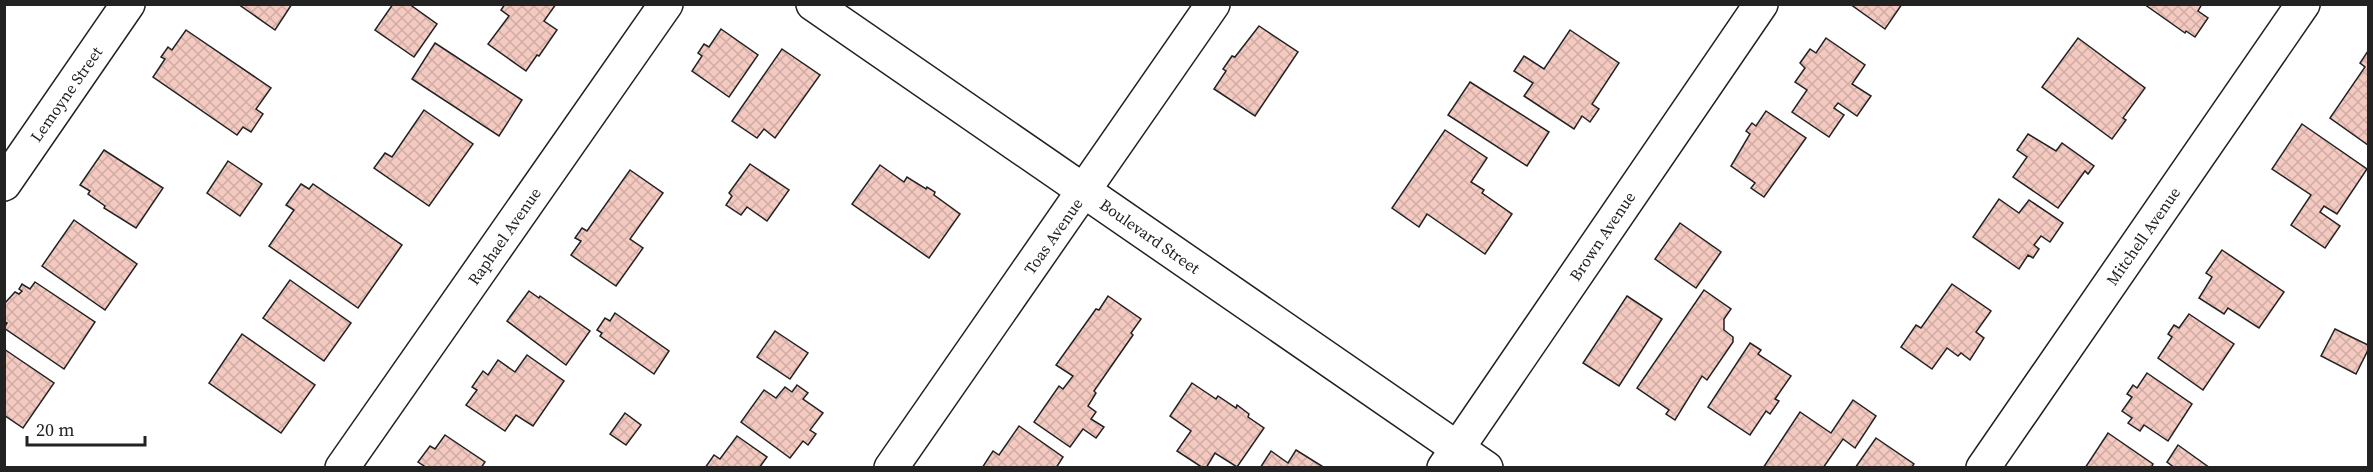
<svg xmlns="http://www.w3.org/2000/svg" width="2373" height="472" font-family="'Source Serif 4',serif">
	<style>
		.building { fill: url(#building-cross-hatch); stroke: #222; stroke-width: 1.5 }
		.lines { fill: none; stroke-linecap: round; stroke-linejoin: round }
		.minor-casing { stroke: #222; stroke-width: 36 }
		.minor { stroke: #fff; stroke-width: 33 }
		.labels { text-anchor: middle; stroke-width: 4.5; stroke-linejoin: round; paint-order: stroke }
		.street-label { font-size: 16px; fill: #222; stroke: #fff }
	</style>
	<defs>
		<pattern id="building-cross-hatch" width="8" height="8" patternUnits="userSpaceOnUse" patternTransform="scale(1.5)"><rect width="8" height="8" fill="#f3c9c0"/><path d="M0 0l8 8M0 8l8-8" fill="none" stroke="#d0aca5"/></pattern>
	</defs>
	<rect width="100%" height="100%" fill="#fff"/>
	<g class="building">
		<path d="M238,4H292L275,30Z"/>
		<path d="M393,4H409L437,24L414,57L375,30Z"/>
		<path d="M505,4H556L544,21L557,30L539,56L537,55L526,71L488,44L509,16L501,10Z"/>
		<path d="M1850,4H1902L1885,29Z"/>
		<path d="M2144,4H2202L2198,11L2208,18L2195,37L2186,31L2185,33Z"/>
		<path d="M1259,26L1298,52L1255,116L1214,89L1226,71L1223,69L1232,56L1235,57Z"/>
		<path d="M721,29L758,55L729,97L692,71L702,56L698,53L704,44L709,47Z"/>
		<path d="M186,30L271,88L256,109L263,114L251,132L243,127L237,135L153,77L165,59L161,57L168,47L172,50Z"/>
		<path d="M1570,30L1619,63L1592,104L1599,109L1590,122L1582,116L1574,129L1524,96L1533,83L1514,71L1524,56L1544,69Z"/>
		<path d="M1826,38L1865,65L1852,84L1871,96L1857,116L1838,103L1834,108L1844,115L1829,137L1792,112L1807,90L1795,82L1805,68L1800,63L1810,49L1816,53Z"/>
		<path d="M2078,38L2145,88L2123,118L2126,120L2112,139L2042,87Z"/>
		<path d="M435,43L522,100L499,136L412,79Z"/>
		<path d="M782,49L820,75L775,138L764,129L757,138L732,121Z"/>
		<path d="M2368,51V145L2330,118L2365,67L2360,63Z"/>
		<path d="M1470,82L1549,132L1527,166L1448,115Z"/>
		<path d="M424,110L473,144L429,206L374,168L385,153L392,157Z"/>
		<path d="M1766,111L1806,138L1764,197L1751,188L1755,183L1731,166L1750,134L1746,131L1752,123L1756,126Z"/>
		<path d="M2302,124L2367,169L2337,214L2324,206L2320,212L2340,226L2325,248L2291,225L2311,195L2272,169Z"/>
		<path d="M1445,130L1487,158L1471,182L1484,190L1482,193L1512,214L1485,254L1427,214L1419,227L1392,208Z"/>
		<path d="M2028,134L2056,151L2062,143L2094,166L2088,174L2085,171L2058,208L2013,177L2027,157L2017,150Z"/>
		<path d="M104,150L163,188L136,228L104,208L105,206L88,194L90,191L80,185Z"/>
		<path d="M228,161L262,184L240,216L207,193Z"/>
		<path d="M750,164L789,190L767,221L747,207L741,215L726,205L732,196L729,193Z"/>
		<path d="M880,165L904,182L907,177L926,189L927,187L935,192L934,195L960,214L929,258L852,204Z"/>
		<path d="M630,170L663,193L630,239L643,248L616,286L571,255L581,241L575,238L582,228L587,231Z"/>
		<path d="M301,184L309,189L313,184L402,245L358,308L269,246L294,210L286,205Z"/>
		<path d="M1999,199L2019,213L2029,200L2063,223L2050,242L2041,236L2034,245L2039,249L2033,258L2028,255L2019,269L1973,237Z"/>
		<path d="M74,220L137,264L105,310L42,266Z"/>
		<path d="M1680,223L1721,252L1696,288L1655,259Z"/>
		<path d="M2222,250L2284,292L2259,328L2228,308L2224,314L2199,298L2212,277L2206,273Z"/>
		<path d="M290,280L351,323L324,361L263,318Z"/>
		<path d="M35,282L95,322L64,369L4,328L7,323L4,322V304L15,292L19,294L22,291L19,289L22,284L30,289Z"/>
		<path d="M1952,284L1991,311L1976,332L1984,338L1970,360L1961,353L1958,356L1947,348L1932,369L1901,347L1916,325L1921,328Z"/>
		<path d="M1704,290L1731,309L1724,319V330L1733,337V342L1707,380L1702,376L1675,420L1666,414L1669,410L1637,388Z"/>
		<path d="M529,291L539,298L540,296L590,331L566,365L507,321Z"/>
		<path d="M1108,296L1141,319L1131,333L1133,335L1094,391L1096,393L1088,406L1096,412L1091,419L1104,427L1096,438L1083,429L1070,447L1034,422L1059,386L1063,389L1073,376L1056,365L1096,309L1099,310Z"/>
		<path d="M1627,296L1662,319L1619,386L1583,363Z"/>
		<path d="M615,313L669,351L654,374L600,336L602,333L597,330L605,318L610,321Z"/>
		<path d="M2189,314L2234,344L2203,390L2158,358L2172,337L2168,334L2174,325L2179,328Z"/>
		<path d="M2335,329L2368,345V350L2356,374L2321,356Z"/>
		<path d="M775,331L808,353L790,379L757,357Z"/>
		<path d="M242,334L315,385L281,433L209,383Z"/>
		<path d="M1750,343L1761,350L1758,354L1791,376L1775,399L1779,401L1770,414L1766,411L1750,435L1708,407Z"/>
		<path d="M4,349L54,383L23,428L4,415Z"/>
		<path d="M527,355L564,381L533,426L516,415L505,431L466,405L477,390L472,387L483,371L488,375L498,360L515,372Z"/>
		<path d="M2147,373L2192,404L2168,441L2144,425L2140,431L2128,423L2132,418L2122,411L2132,397L2127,394L2133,385L2137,388Z"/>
		<path d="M1192,383L1216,399L1218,396L1236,408L1237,405L1249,414L1248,417L1264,428L1237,467L1215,453L1206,468H1203L1177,451L1191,431L1170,416Z"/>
		<path d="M797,385L808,393L803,399L823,413L810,430L816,434L808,445L803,441L790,458L741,422L764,390L776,398L785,387L792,392Z"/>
		<path d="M1853,400L1876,416L1855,448L1843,439L1823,468H1763L1800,412L1831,433Z"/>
		<path d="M625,413L641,425L626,445L610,434Z"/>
		<path d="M1019,426L1063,457L1056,468H982L993,451L999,455Z"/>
		<path d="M2108,433L2153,464L2151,468H2085Z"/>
		<path d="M445,435L485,462L481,468H423L424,466L418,462L430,446L435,449Z"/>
		<path d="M737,436L767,457L759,468H705L714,455L720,459Z"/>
		<path d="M1876,438L1914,464L1911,468H1855Z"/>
		<path d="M2178,445L2210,468H2175L2167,462Z"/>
		<path d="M1296,450L1325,468H1260L1271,451L1288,463Z"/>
	</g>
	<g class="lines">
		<g class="minor-casing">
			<g id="minor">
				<path d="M813,4L1486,468"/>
				<path d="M4,184L128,4"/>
				<path d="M342,468L666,4"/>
				<path d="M891,468L1213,4"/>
				<path d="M1444,468L1761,4"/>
				<path d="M1983,468L2303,4"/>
			</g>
		</g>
		<use href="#minor" class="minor"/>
	</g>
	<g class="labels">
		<g class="street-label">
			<text transform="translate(66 94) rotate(-55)" y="6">Lemoyne Street</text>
			<text transform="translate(504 236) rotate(-55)" y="6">Raphael Avenue</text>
			<text transform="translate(1053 236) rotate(-55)" y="6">Toas Avenue</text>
			<text transform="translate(1150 236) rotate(35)" y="6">Boulevard Street</text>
			<text transform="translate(1602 236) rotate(-56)" y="6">Brown Avenue</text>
			<text transform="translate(2143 236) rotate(-55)" y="6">Mitchell Avenue</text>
		</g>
	</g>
	<rect width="2373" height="472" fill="none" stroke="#222222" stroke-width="12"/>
	<path d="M27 436v9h118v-9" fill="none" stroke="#222222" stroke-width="3"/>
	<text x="36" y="436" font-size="18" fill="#222222" stroke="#ffffff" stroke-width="4.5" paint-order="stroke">20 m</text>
</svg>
